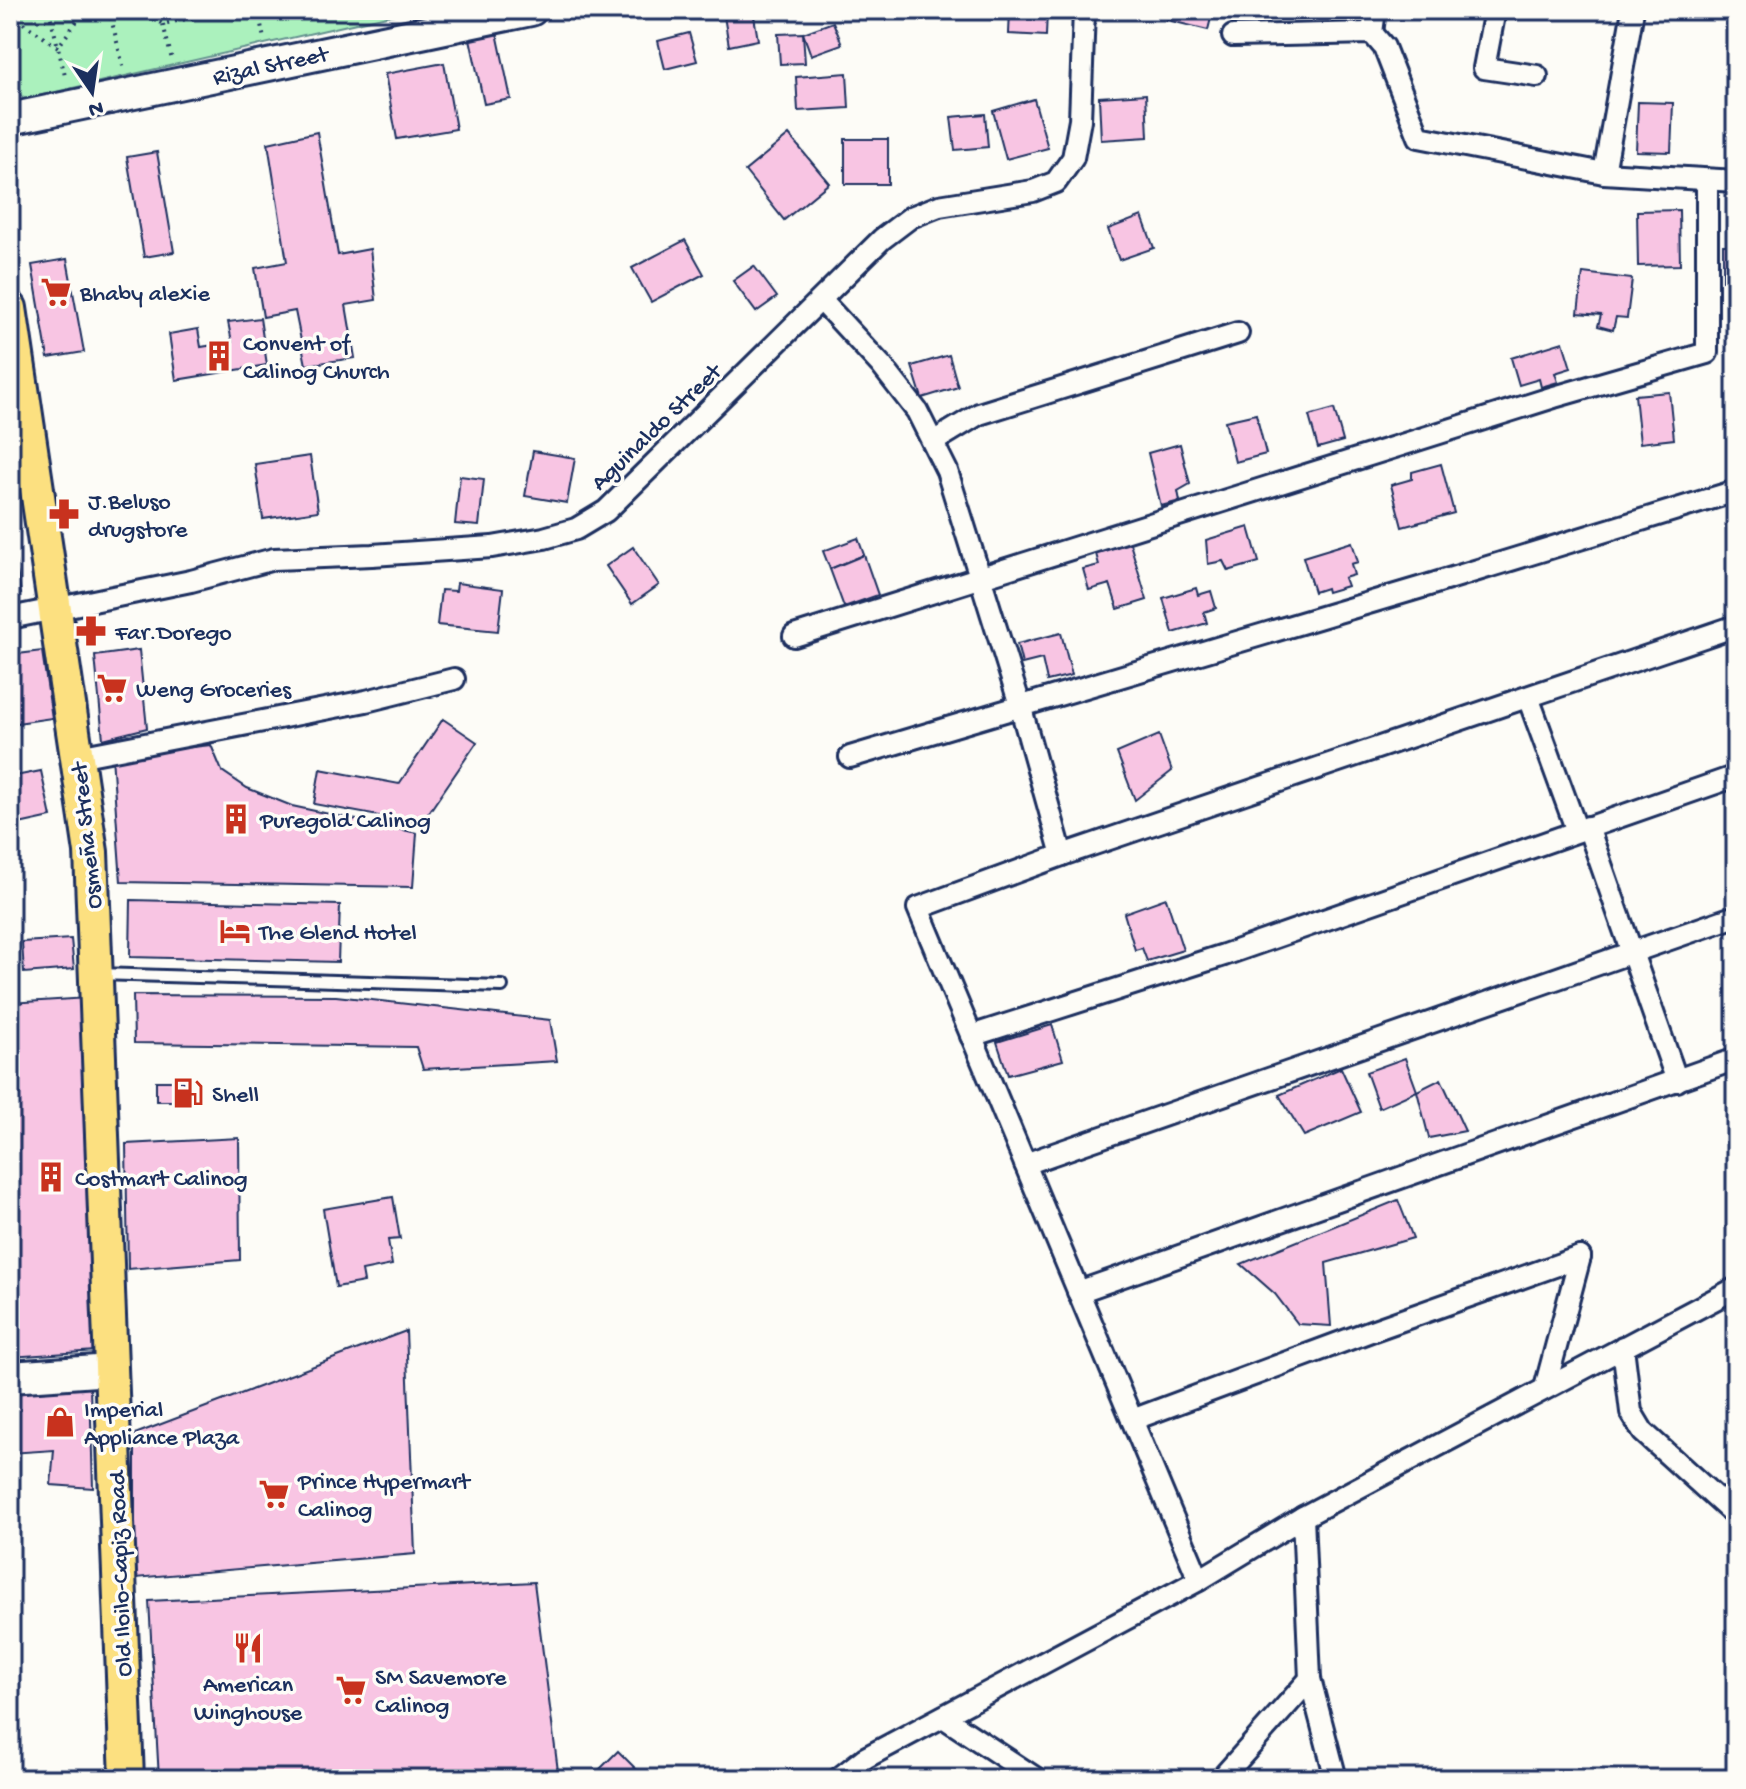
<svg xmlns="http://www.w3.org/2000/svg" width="1746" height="1789" font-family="'Gochi Hand',sans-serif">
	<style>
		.green { fill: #abf1bd; stroke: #63908e; stroke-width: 2 }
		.building { fill: #f8c5e3; stroke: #1b2f5e; stroke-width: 2 }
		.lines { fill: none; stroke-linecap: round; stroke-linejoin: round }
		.lane-casing { stroke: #1b2f5e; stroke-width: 16 }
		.street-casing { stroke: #1b2f5e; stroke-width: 26 }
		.secondary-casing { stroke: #1b2f5e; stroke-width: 36 }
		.primary-casing { stroke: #1b2f5e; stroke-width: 38 }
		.path { stroke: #1b2f5e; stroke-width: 4; stroke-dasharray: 2 6; stroke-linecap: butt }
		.lane { stroke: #fdfcf7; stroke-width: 10 }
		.street { stroke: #fdfcf7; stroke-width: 20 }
		.secondary { stroke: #fdfcf7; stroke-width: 30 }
		.primary { stroke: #fce080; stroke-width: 32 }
		.labels { text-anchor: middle; stroke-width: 7; stroke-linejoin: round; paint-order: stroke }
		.street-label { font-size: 24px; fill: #1b2f5e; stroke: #fdfcf7 }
		.poi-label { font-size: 24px; fill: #1b2f5e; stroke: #fdfcf7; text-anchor: start }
	</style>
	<rect width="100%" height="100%" fill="#fdfcf7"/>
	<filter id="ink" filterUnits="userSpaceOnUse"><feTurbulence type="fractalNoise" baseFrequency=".0125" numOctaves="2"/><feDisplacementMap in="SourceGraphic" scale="16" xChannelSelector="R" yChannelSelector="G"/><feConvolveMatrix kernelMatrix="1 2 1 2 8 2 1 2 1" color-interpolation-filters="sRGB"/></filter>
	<g filter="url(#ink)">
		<path class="green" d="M10,10H413L25,99L10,87Z"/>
		<g class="building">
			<path d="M723,10H753L758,40L729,46Z"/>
			<path d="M1010,10H1047L1046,36L1009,34Z"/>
			<path d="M1169,10H1213L1208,30L1167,20Z"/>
			<path d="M1267,10H1307V12L1268,17Z"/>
			<path d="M833,22L842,44L811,55L803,33Z"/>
			<path d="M496,28L511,99L484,104L469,34Z"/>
			<path d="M689,33L697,61L665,69L658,41Z"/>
			<path d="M803,33L805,63L780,64L778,34Z"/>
			<path d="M444,63L456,129L397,139L385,74Z"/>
			<path d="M847,73L849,108L798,111L796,77Z"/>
			<path d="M1146,94L1148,137L1101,140L1099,97Z"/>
			<path d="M1034,99L1048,148L1006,159L993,111Z"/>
			<path d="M1638,102L1673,103L1671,152L1636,151Z"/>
			<path d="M985,114L988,147L955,150L951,117Z"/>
			<path d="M317,132L338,255L370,249L376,300L346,305L355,358L306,365L295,311L263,317L255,268L287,262L268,143Z"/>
			<path d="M789,135L829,183L784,220L745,171Z"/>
			<rect x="845" y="139" width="43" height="45"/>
			<path d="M157,152L174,252L144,257L127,157Z"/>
			<path d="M1679,210L1680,265L1638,266L1637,211Z"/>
			<path d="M1142,216L1154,248L1119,260L1108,229Z"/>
			<path d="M685,240L704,274L651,302L632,268Z"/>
			<rect x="1723" y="245" width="13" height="36"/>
			<path d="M67,259L84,352L48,358L32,265Z"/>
			<path d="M754,266L777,297L756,312L733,281Z"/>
			<path d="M1583,273L1632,279L1627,318L1616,317L1613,330L1598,326L1601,315L1578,313Z"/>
			<path d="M260,318L267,365L176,380L169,334L198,329L201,347L232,342L228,322Z"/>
			<path d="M1563,342L1571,368L1555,373L1558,382L1541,387L1539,379L1519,385L1511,358Z"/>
			<path d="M949,355L958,387L922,398L912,366Z"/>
			<path d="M1669,392L1674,439L1640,443L1635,395Z"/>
			<path d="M1334,409L1343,441L1318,448L1309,416Z"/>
			<path d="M1256,414L1266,454L1235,462L1225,421Z"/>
			<path d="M1180,444L1190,484L1178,491L1180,501L1161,506L1148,453Z"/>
			<path d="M533,451L575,458L567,503L525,496Z"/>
			<path d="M310,456L318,511L263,519L255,464Z"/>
			<path d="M1441,464L1454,513L1402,527L1391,485L1412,479V472Z"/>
			<path d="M460,476L484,479L479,526L455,524Z"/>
			<path d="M1249,527L1259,562L1228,571L1223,561L1208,564L1206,540Z"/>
			<path d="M10,532L21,594L10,596Z"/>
			<path d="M858,538L864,555L830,569L823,551Z"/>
			<path d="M1129,540L1147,600L1118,609L1110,584L1089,590L1083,569L1099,565L1095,550Z"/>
			<path d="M1352,542L1358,562L1351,564L1354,575L1344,578L1347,586L1327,592L1326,588L1314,592L1303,557Z"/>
			<path d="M633,547L659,585L632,604L606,566Z"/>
			<path d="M864,555L878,595L844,607L830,569Z"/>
			<path d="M457,583L503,589L498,631L437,625L441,590L456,591Z"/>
			<path d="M1196,588L1198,595L1211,591L1216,608L1204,612L1207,623L1173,633L1163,598Z"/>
			<path d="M1061,633L1072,675L1047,681L1042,659L1022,664L1017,644Z"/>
			<path d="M139,650L147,728L103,739L95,656Z"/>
			<path d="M42,651L52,718L10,724V655Z"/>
			<path d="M443,719L477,742L421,824L314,804L320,769L399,784Z"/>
			<path d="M1159,735L1172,771L1135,800L1117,753Z"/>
			<path d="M211,745L222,771L247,788L292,806L417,833L413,887L121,882L112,756Z"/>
			<path d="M41,771L51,817L10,826V777Z"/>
			<path d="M1166,898L1183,950L1147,961L1142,948L1135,950L1124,913Z"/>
			<path d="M131,900L340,905L338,962L130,957Z"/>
			<path d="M71,939L74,969L24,973L22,942Z"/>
			<path d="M133,995L336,996L550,1020L557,1061L423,1069L416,1047L134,1043Z"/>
			<path d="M88,998L96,1351L10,1357V1003Z"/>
			<path d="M1052,1025L1063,1060L1008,1075L997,1042Z"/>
			<path d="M1405,1058L1417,1091L1379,1108L1366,1072Z"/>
			<path d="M1341,1068L1361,1112L1304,1136L1279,1095Z"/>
			<path d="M1441,1079L1465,1131L1429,1138L1417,1091Z"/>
			<rect x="156" y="1081" width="27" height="20"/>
			<path d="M239,1138L240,1260L128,1269L126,1144Z"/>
			<path d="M393,1197L400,1239L388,1240L392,1265L362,1271L364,1282L336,1287L323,1209Z"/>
			<path d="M1398,1200L1413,1238L1326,1263L1331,1326L1298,1324L1275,1294L1241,1264Z"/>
			<path d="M406,1331L415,1554L135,1578V1434Z"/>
			<path d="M90,1387L93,1488L51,1485L54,1450L10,1453V1388Z"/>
			<path d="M534,1582L559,1779H159L149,1601Z"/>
			<path d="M618,1751L646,1779H590Z"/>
		</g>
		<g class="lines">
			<g class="lane-casing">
				<path id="lane" d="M98,974L502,986"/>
			</g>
			<g class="street-casing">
				<g id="street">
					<path d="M1495,10L1484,68L1537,76"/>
					<path d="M1372,33L1375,10"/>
					<path d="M1233,36L1372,33L1384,47L1419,137L1604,173L1736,181"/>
					<path d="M1604,173L1633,10"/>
					<path d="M821,300L882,366L917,411L947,471L1020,705L1062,855"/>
					<path d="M933,442L979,414L1238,333"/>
					<path d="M10,618L191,581L274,559L372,555L492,547L544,538L576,529L606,511L882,239L911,217L939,206L1033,191L1056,182L1073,158L1080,120L1084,10"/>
					<path d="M794,636L1554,397L1707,353V181"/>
					<path d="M1528,697L1577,831"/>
					<path d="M78,757L366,701L454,679"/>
					<path d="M850,757L1429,585L1736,491"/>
					<path d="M1588,827L1677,1081"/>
					<path d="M971,1036L1224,955L1736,776"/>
					<path d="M1025,1164L1736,916"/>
					<path d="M1078,1292L1736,1059"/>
					<path d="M1623,1347L1631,1412L1643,1432L1736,1516"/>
					<path d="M1545,1388L1580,1257"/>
					<path d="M1132,1420L1371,1331L1580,1257"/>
					<path d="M1303,1517L1310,1679L1336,1779"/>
					<path d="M1199,1580L918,908L1062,855L1736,626"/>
					<path d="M943,1717L1037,1779"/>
					<path d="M838,1779L865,1758L1199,1580L1303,1517L1736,1288"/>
					<path d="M1221,1779L1310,1679"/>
				</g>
			</g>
			<g class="secondary-casing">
				<g id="secondary">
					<path d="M10,119L531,10"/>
					<path d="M10,1377L111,1370"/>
				</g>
			</g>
			<g class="primary-casing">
				<path id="primary" d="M10,308L91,852L127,1779"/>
			</g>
			<g class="path">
				<path d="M49,10L66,80"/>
				<path d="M109,10L124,70"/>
				<path d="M139,10L163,24L214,13L216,10"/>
				<path d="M258,10L264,39"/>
				<path d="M215,13L229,10"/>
				<path d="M10,14L58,47L85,10"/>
				<path d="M163,24L172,60"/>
			</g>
			<use href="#lane" class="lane"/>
			<use href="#street" class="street"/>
			<use href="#secondary" class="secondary"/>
			<use href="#primary" class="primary"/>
		</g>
	</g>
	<defs>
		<g id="supermarket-bare" transform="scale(2.4)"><path d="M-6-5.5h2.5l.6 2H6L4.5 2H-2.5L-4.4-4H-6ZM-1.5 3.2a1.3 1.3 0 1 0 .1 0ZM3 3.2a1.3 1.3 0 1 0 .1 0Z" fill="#c8321e" stroke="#fdfcf7" stroke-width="2.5" paint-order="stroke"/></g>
		<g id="building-bare" transform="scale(2.4)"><path d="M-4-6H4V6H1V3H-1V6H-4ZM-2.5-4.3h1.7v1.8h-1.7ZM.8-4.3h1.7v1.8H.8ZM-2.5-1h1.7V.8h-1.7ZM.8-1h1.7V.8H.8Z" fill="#c8321e" stroke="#fdfcf7" stroke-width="2.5" paint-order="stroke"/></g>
		<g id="pharmacy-bare" transform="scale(2.4)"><path d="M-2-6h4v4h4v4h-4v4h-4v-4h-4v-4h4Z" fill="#c8321e" stroke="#fdfcf7" stroke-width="2.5" paint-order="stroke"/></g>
		<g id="hotel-bare" transform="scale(2.4)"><path d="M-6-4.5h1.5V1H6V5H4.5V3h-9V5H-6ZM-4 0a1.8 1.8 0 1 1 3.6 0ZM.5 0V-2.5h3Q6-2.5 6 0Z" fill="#c8321e" stroke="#fdfcf7" stroke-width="2.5" paint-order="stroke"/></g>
		<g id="fuel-bare" transform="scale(2.4)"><path d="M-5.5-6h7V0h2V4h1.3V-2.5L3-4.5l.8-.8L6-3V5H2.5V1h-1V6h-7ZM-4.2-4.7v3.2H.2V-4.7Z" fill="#c8321e" stroke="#fdfcf7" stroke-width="2.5" paint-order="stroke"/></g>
		<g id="shop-bare" transform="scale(2.4)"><path d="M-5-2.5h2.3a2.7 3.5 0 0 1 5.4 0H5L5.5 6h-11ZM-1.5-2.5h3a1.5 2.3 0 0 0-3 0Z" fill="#c8321e" stroke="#fdfcf7" stroke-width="2.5" paint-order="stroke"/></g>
		<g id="restaurant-bare" transform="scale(2.4)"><path d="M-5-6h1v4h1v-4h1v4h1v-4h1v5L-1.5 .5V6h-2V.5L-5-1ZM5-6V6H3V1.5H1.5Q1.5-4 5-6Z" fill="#c8321e" stroke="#fdfcf7" stroke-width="2.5" paint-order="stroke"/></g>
	</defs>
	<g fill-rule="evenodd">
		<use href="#supermarket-bare" x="56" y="292"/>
		<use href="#building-bare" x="219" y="356"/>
		<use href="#pharmacy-bare" x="64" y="514"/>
		<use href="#pharmacy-bare" x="91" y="631"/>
		<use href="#supermarket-bare" x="112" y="688"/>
		<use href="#building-bare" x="236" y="819"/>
		<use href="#hotel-bare" x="235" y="931"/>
		<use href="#fuel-bare" x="188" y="1093"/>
		<use href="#building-bare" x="51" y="1177"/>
		<use href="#shop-bare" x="60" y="1422"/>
		<use href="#supermarket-bare" x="274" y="1494"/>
		<use href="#restaurant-bare" x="248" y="1648"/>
		<use href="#supermarket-bare" x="351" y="1690"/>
	</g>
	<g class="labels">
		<g class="street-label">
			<text transform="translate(270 64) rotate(-12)" y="8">Rizal Street</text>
			<text transform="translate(655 426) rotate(-44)" y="8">Aguinaldo Street</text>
			<text transform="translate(85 836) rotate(-96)" y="8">Osmeña Street</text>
			<text transform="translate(119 1574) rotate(-92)" y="8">Old Iloilo-Capiz Road</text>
		</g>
		<g class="poi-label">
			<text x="80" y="300">Bhaby alexie</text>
			<text x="243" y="350">Convent of<tspan x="243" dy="28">Calinog Church</tspan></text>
			<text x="88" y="508">J.Beluso<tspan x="88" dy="28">drugstore</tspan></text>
			<text x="115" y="639">Far.Dorego</text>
			<text x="136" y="696">Weng Groceries</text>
			<text x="260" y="827">Puregold Calinog</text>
			<text x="259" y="939">The Glend Hotel</text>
			<text x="212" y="1101">Shell</text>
			<text x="75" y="1185">Costmart Calinog</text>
			<text x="84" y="1416">Imperial<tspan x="84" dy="28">Appliance Plaza</tspan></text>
			<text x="298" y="1488">Prince Hypermart<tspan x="298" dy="28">Calinog</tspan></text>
			<text x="375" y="1684">SM Savemore<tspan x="375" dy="28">Calinog</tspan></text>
			<text x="248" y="1691" text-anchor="middle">American<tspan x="248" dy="28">Winghouse</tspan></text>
		</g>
	</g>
	<rect width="1746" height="1789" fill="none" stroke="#fdfcf7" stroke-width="40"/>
	<rect x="20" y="20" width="1706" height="1749" fill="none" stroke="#1b2f5e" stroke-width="3" filter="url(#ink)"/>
	<g transform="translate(92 92) rotate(167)" stroke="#fdfcf7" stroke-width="6" paint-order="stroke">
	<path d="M0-6L14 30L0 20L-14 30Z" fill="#1b2f5e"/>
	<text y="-12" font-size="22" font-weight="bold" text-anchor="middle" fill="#1b2f5e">N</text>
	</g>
</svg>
